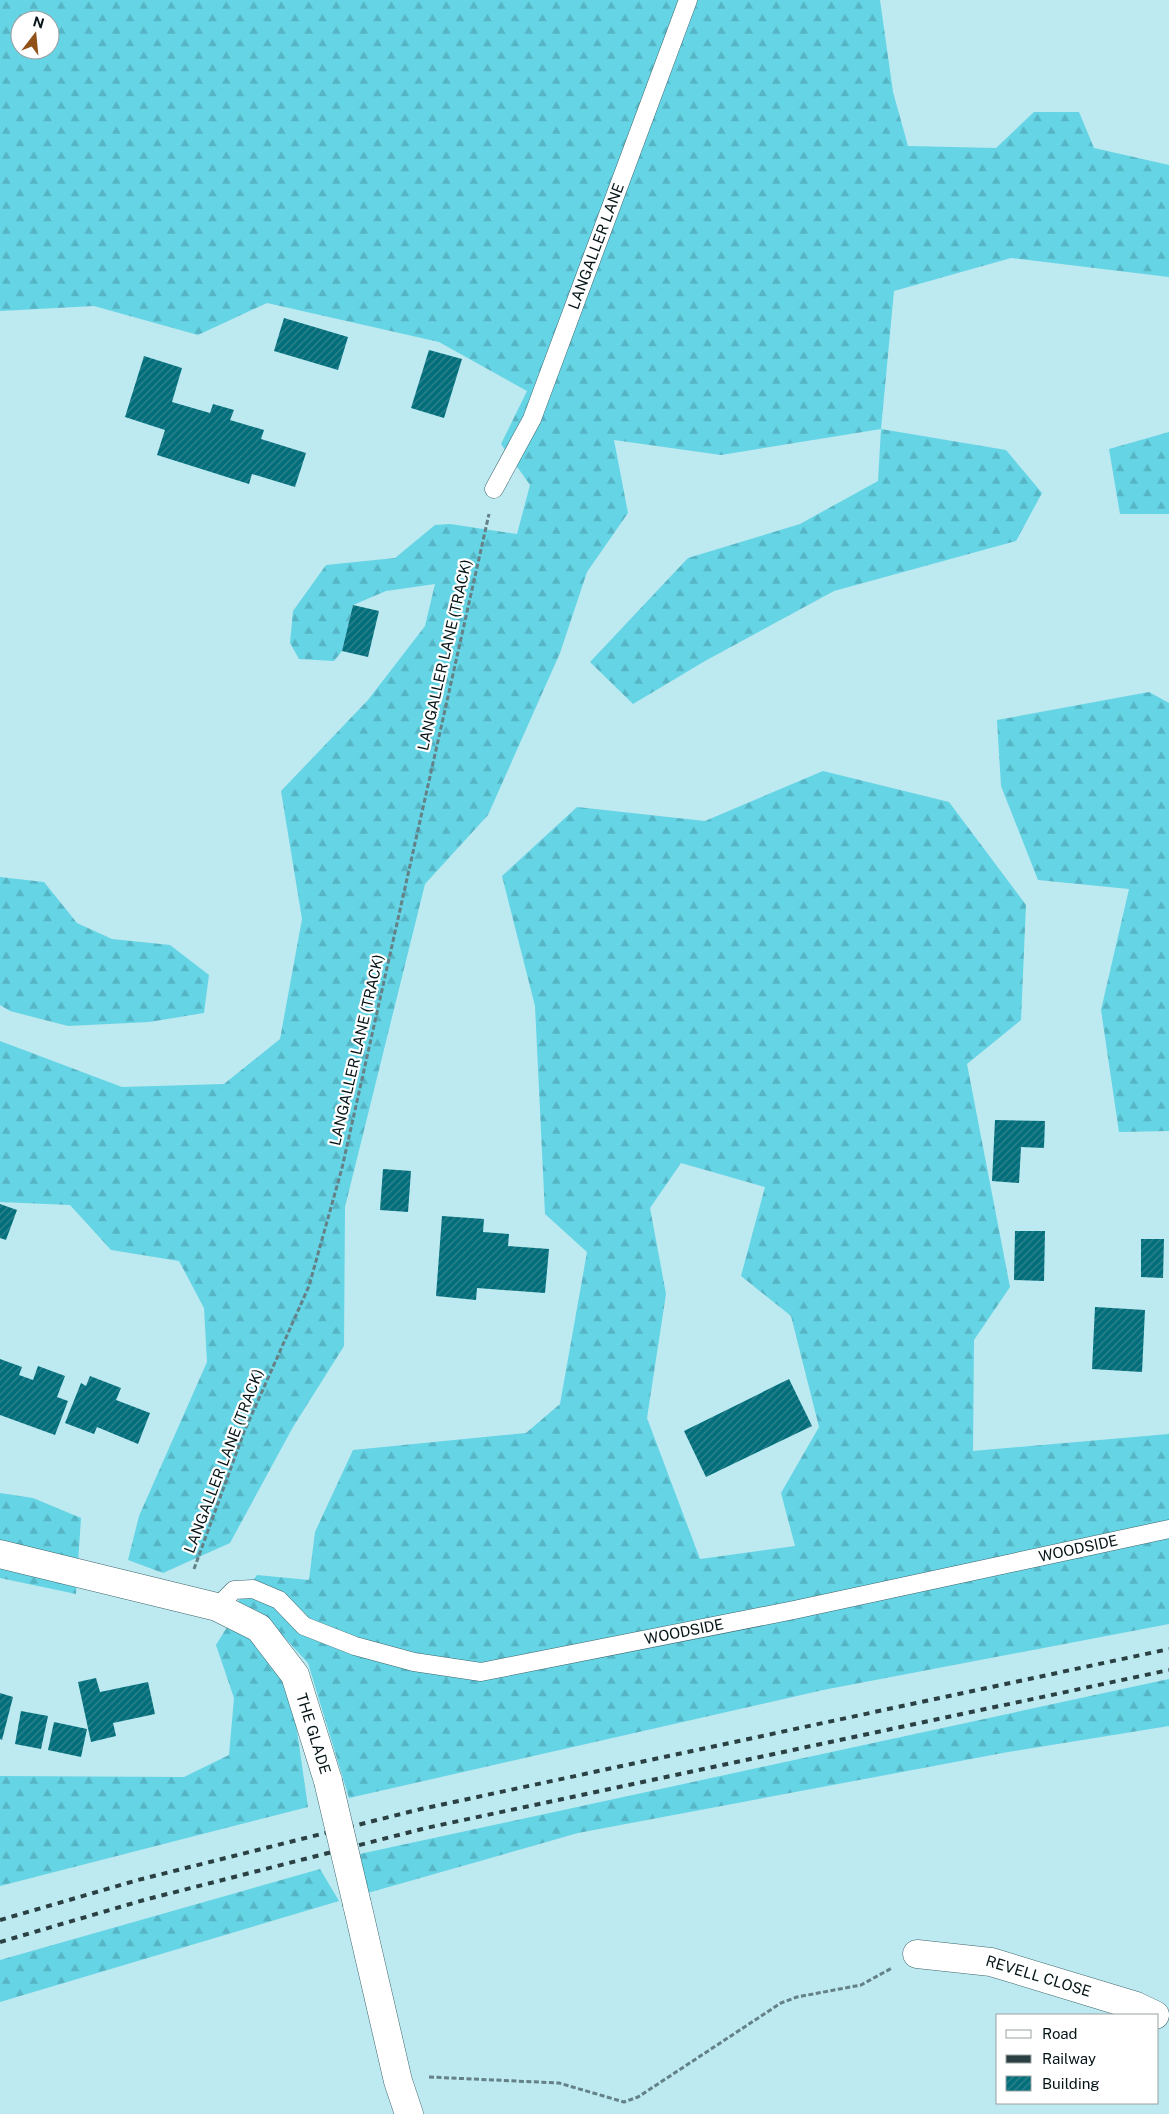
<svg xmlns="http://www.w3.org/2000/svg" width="1169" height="2114" font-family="'Public Sans',sans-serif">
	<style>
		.forest { fill: url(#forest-firs); fill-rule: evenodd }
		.building { fill: url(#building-hatch) }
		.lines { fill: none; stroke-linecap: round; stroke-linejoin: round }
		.service-casing { stroke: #3d656c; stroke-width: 19 }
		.minor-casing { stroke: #3d656c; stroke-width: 29 }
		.path { stroke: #638186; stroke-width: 3; stroke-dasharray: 5 2.5; stroke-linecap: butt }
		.service { stroke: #fff; stroke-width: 18 }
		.minor { stroke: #fff; stroke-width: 28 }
		.rail { stroke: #2b4043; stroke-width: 4; stroke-dasharray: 6 6; stroke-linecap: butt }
		.minor-bridge-casing { stroke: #3d656c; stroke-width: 29; stroke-linecap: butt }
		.minor-bridge { stroke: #fff; stroke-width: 28 }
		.labels { text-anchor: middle; stroke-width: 4.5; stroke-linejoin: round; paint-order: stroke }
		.street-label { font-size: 15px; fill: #051417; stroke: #fff }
	</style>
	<defs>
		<pattern id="forest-firs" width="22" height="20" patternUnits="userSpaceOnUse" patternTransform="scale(1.25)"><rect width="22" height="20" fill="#65d4e5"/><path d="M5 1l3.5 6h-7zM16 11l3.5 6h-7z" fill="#56b5c4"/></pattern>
		<pattern id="building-hatch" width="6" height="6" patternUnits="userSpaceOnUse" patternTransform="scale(1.25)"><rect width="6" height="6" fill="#016e7b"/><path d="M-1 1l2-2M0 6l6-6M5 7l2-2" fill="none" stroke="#37848e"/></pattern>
	</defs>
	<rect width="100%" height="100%" fill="#bde9f0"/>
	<g class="forest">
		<path d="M0,0H880L893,92L908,146L996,148L1034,112H1079L1094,148L1169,165V277L1011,258L894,291L881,429L1006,450L1042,493L1016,541L834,591L705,661L633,704L590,662L688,558L800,524L878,481L881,429L721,455L614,440L628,513L587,572L560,653L488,815L425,884L345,1207L344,1346L293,1427L230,1543L163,1573L128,1560L139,1516L207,1362L204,1308L179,1261L111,1250L70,1205L0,1202V1041L122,1087L224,1084L280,1039L302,919L281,791L368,700L425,626L435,584L386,591L353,605L342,651L334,661L299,659L290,643L293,611L326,565L395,558L435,525L450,524L517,534L530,485L501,444L527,391L439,342L267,303L198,335L94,306L0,311ZM20,20H50V50H20Z"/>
		<path d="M1169,432V514H1120L1109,449Z"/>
		<path d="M1149,692L1169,703V1131L1119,1132L1101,1010L1129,889L1038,880L1001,786L997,720Z"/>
		<path d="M823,771L949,802L1026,905L1021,1020L967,1064L1010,1287L974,1340L973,1451L1169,1434V1624L823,1690L349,1798L308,1663L270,1622L237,1603L257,1575L309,1580L315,1532L353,1450L526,1433L560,1404L587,1252L545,1214L535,1006L502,876L577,807L705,821ZM681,1163L765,1187L741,1276L791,1316L819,1427L781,1493L795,1546L700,1559L647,1418L666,1294L650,1208Z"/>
		<path d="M0,877L44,882L77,923L112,939L170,945L209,975L204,1013L149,1022L68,1026L10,1011L0,1005Z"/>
		<path d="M0,1493L33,1498L81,1518L76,1594L0,1578Z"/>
		<path d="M229,1624L261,1646L292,1696L308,1807L0,1886V1776L184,1777L229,1755L234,1698L216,1645Z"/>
		<path d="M1169,1679V1726L1008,1752L578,1833L364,1894L355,1855Z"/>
		<path d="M320,1869L339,1901L0,2002V1960Z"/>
	</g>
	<g class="building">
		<path d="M284,318L348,337L338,370L274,351Z"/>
		<path d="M429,350L462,359L444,418L411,408Z"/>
		<path d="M144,356L182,368L172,402L210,413L213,404L234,410L230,420L264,430L261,439L306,453L295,487L252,474L249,484L157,455L165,430L125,417Z"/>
		<path d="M353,605L379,611L368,657L342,651Z"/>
		<path d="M995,1120L1045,1121L1044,1148L1021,1147L1019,1183L992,1181Z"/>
		<path d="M383,1169L411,1171L408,1212L380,1210Z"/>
		<path d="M0,1204L17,1210L6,1240L0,1238Z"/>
		<path d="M442,1216L484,1219L483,1232L509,1234L508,1246L549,1249L545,1293L477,1288L476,1300L436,1296Z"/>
		<path d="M1015,1231H1045L1044,1281L1014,1280Z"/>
		<path d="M1141,1239H1164L1163,1278L1141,1277Z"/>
		<path d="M1095,1307L1145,1310L1142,1372L1092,1369Z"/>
		<path d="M0,1359L22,1367L19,1375L33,1380L38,1366L65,1376L57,1397L68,1401L55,1435L0,1415Z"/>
		<path d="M90,1376L121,1388L116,1400L150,1413L138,1444L97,1427L94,1434L65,1423L81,1383L86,1386Z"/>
		<path d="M789,1379L812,1426L706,1477L684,1431Z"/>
		<path d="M96,1678L100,1692L148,1682L155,1714L113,1723L116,1736L91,1742L78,1682Z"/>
		<path d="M0,1693L13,1697L2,1740L0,1739Z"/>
		<path d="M21,1711L48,1716L41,1749L15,1744Z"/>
		<path d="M54,1722L87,1729L81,1757L48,1750Z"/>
	</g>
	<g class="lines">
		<g class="service-casing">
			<g id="service">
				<path id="s1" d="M494,489L532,419L688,0"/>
				<path id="s2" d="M217,1607L234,1590L253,1589L279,1600L304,1626L355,1646L414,1662L481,1672L794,1610L1169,1529"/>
			</g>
		</g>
		<g class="minor-casing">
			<g id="minor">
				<path id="s3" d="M0,1554L217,1607L259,1628L295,1675L328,1781"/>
				<path d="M357,1904L398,2081L409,2114"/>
				<path id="s4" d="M917,1954L991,1962L1136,2006L1155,2015"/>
			</g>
		</g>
		<g class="path">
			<path d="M194,1569L244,1432L309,1286L342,1168L489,514"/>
			<path d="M429,2077L559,2083L624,2102L638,2097L781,2003L797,1997L861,1985L892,1968"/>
		</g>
		<use href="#service" class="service"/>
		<use href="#minor" class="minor"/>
		<g class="rail">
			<path d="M0,1920L138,1880L421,1809L1169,1649"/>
			<path d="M0,1942L144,1900L426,1828L1169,1670"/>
		</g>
		<g class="minor-bridge-casing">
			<path id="minor-bridge" d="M328,1781L357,1904"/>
		</g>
		<use href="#minor-bridge" class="minor-bridge"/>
	</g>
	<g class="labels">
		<g class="street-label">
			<text dy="5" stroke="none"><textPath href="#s1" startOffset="264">LANGALLER LANE</textPath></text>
			<text transform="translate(445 655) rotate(-77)" y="5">LANGALLER LANE (TRACK)</text>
			<text transform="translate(357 1050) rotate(-77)" y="5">LANGALLER LANE (TRACK)</text>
			<text transform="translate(224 1461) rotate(-69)" y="5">LANGALLER LANE (TRACK)</text>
			<text dy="5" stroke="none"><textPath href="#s2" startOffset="901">WOODSIDE</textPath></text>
			<text dy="5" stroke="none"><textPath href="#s2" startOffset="498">WOODSIDE</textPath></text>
			<text dy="5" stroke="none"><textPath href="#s3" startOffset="391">THE GLADE</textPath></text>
			<text dy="5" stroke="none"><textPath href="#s4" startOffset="124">REVELL CLOSE</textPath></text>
		</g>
	</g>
	<rect x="996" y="2014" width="162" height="90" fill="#ffffff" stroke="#9ba1a2"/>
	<rect x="1006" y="2030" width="25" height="8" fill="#ffffff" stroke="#9ba1a2"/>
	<text x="1042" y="2039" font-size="15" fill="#051417">Road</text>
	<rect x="1006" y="2055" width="25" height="8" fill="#2b4043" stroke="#9ba1a2"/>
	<text x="1042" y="2064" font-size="15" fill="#051417">Railway</text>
	<rect x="1006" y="2076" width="25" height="15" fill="url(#building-hatch)" stroke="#9ba1a2"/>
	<text x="1042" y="2089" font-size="15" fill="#051417">Building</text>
	<g transform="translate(35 35) rotate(16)"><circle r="24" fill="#ffffff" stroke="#9ba1a2"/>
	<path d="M0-4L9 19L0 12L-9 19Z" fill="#905216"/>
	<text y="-8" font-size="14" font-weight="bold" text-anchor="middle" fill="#051417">N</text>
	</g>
</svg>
